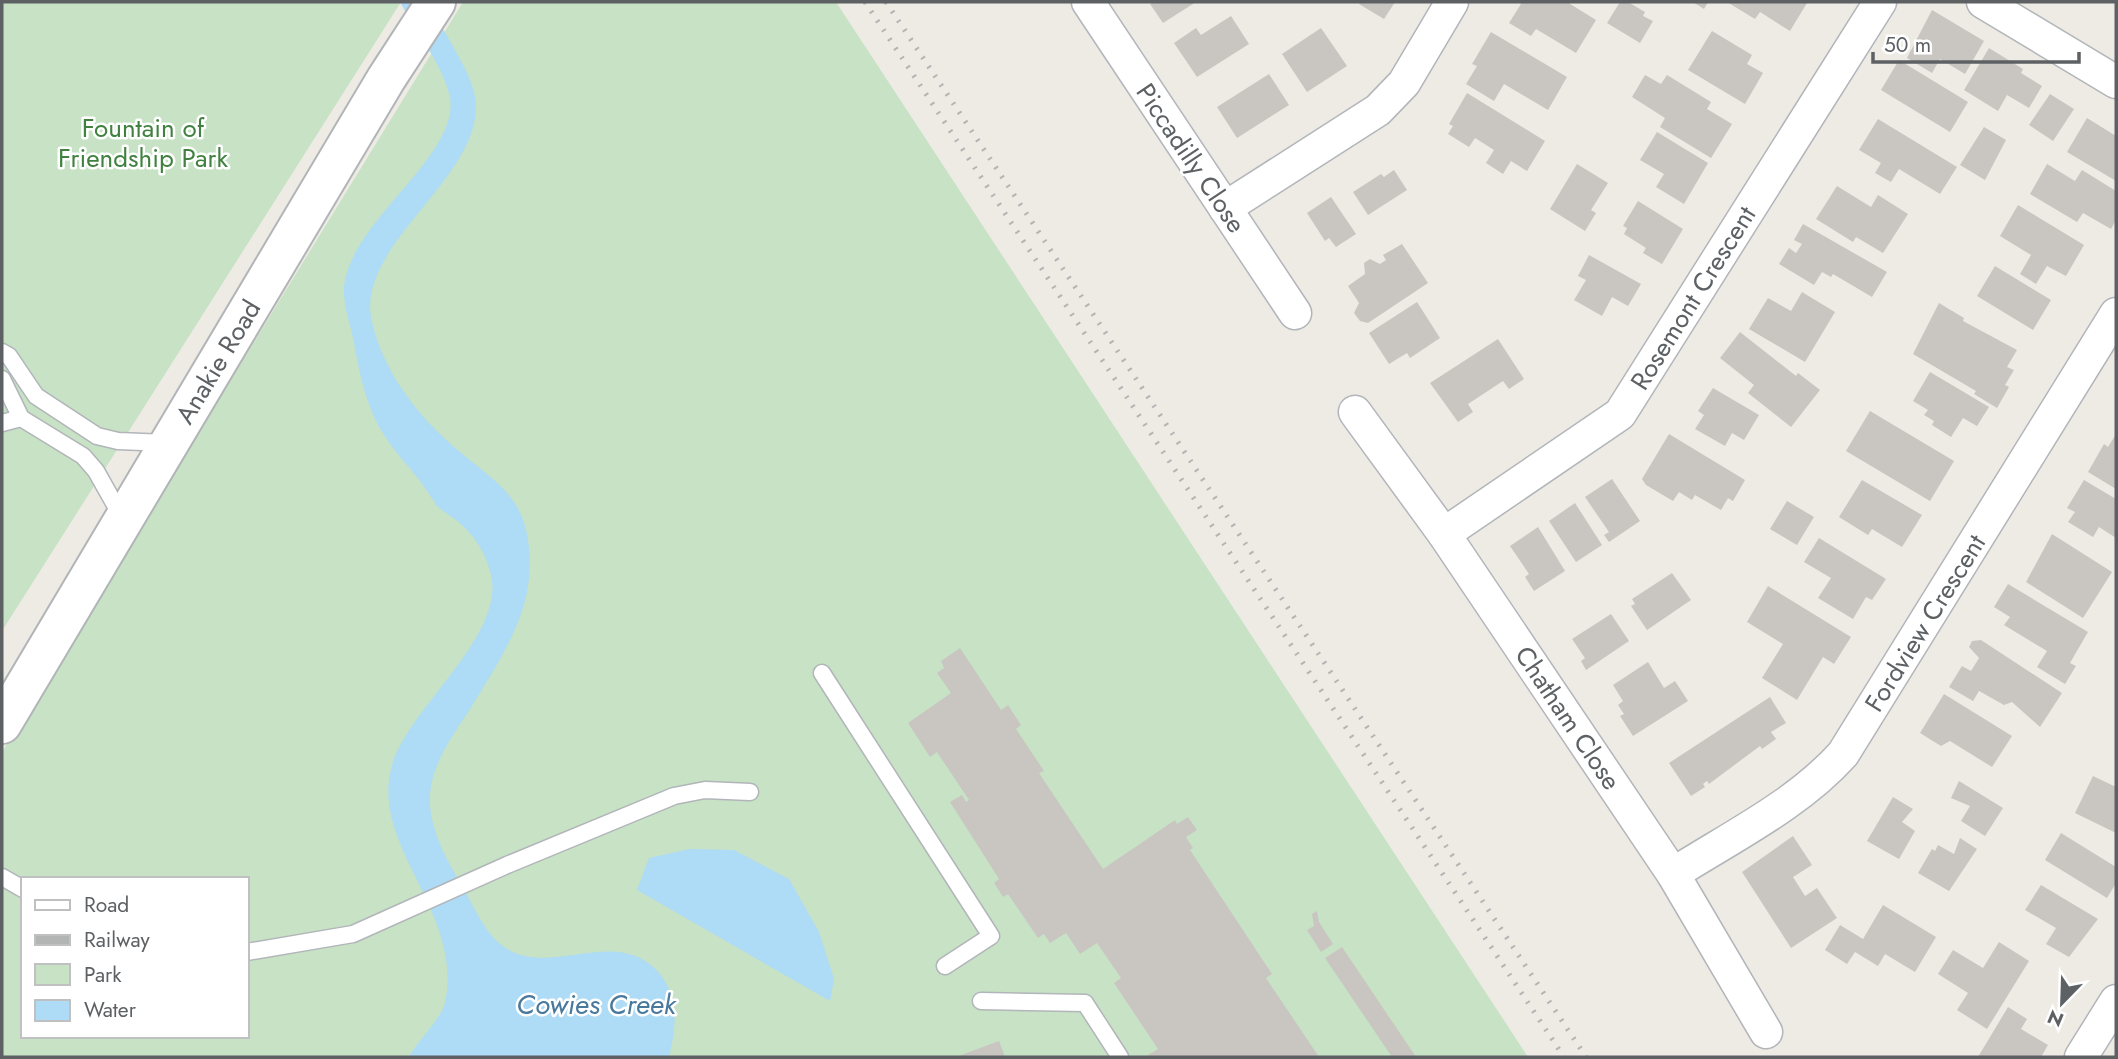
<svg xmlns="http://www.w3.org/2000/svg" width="2118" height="1059" font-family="Jost,sans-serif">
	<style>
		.green { fill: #c7e2c5; fill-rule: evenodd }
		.water { fill: #aedbf5 }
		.building { fill: #c9c6c2 }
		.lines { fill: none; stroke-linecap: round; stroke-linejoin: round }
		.service-casing { stroke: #b2b5b9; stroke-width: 19 }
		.minor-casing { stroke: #b2b5b9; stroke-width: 35 }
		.secondary-casing { stroke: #b2b5b8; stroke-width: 42 }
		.service { stroke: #fff; stroke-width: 16 }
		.minor { stroke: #fff; stroke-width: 32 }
		.secondary { stroke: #fff; stroke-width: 38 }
		.rail { stroke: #b3b4b4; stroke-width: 5; stroke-dasharray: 2 9; stroke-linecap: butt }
		.labels { text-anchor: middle; stroke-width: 5; stroke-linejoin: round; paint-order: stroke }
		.park-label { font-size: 26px; fill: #40813f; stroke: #fff }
		.street-label { font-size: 26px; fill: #5d6164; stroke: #fff }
		.water-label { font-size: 28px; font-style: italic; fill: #49789d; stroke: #fff }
	</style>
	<rect width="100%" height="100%" fill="#eeebe5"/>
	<g class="green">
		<path d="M2,2H401L2,631Z"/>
		<path d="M463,2H836L1528,1057H2V752ZM23,879H247V1036H23Z"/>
	</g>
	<g class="water">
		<path d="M400,2H428C440,26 468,67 474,92C493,171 358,240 371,317C379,360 407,402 438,432C490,484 535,489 529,577C526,622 495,668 472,706C453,736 429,765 430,802C430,829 447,861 461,884C474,906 487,941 513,952C559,973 619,926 660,974C680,999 676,1028 669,1057H409C417,1042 442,1017 445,1003C465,911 366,844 393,762C412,705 505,635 491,575C486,553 474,534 456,520C450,515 443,512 437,506C430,496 424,485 416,476C398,454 380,435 370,407C362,386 358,364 354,343C351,327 345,311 344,295C340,228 460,158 450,98C445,69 415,29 400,2Z"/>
		<path d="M690,849L734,850L789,879L819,932L834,979L830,1001L637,890L649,858Z"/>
	</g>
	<g class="building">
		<path d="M1154,2H1196L1163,23L1150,4Z"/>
		<path d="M1360,2H1395L1384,19L1359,4Z"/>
		<path d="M1518,2H1567L1596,20L1576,53L1536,29L1531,36L1509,23L1521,4Z"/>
		<path d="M1620,2H1628L1645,12L1643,16L1653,21L1640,43L1607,23Z"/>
		<path d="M1693,2H1708L1704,9Z"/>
		<path d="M1727,2H1805L1807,3L1790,31L1760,12L1755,19Z"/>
		<path d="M1932,10L1984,41L1965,74L1940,59L1932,73L1907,58Z"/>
		<path d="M1231,16L1249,44L1197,77L1174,43L1196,28L1201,35Z"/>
		<path d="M1321,28L1347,66L1307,92L1282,54Z"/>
		<path d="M1712,31L1752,55L1747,64L1763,73L1745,104L1688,70Z"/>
		<path d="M1491,32L1567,77L1548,110L1504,84L1494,101L1466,84L1477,66L1472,64Z"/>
		<path d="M1989,48L2023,69L2021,73L2042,86L2029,108L2007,95L1998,111L1964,90Z"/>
		<path d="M1899,60L1968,102L1950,132L1881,90Z"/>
		<path d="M1269,74L1289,105L1237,138L1217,107Z"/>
		<path d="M1645,75L1661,84L1667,75L1711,102L1707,109L1732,124L1711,158L1660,127L1665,118L1632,97Z"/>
		<path d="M1467,93L1545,141L1527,171L1511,161L1503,174L1486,163L1494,150L1475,138L1469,147L1448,134L1453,126L1449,124Z"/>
		<path d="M2050,94L2074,109L2053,141L2029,125Z"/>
		<path d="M2087,118L2116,136V181L2067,152Z"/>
		<path d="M1878,119L1957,167L1940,194L1899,169L1891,182L1875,173L1881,163L1859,150Z"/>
		<path d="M1984,127L2006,140L1985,180L1960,165Z"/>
		<path d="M1657,132L1708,163L1684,204L1656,187L1664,174L1640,160Z"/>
		<path d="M1577,164L1608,183L1591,210L1596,213L1585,231L1550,209Z"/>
		<path d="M2047,164L2075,181L2082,170L2116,191V220L2111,229L2083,213L2077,222L2030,194Z"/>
		<path d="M1394,170L1407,190L1368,215L1353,192L1381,174L1384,177Z"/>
		<path d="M1837,186L1871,207L1878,195L1908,214L1883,253L1856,237L1853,242L1816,219Z"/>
		<path d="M1331,197L1356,234L1336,247L1329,238L1325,241L1307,213Z"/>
		<path d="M1638,201L1683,229L1662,264L1643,253L1646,248L1624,234L1627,228L1623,226Z"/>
		<path d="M2018,205L2084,245L2066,276L2047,266L2036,284L2020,274L2031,255L2000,236Z"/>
		<path d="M1803,224L1887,272L1872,297L1833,274L1831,277L1822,272L1814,285L1779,264L1789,248L1796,253L1802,244L1794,240Z"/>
		<path d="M1402,244L1428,283L1368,323L1360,321L1354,313L1359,303L1348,286L1365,274L1364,263L1370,259L1380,264L1386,260L1383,255Z"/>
		<path d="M1589,255L1641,284L1628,306L1612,297L1602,316L1574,300L1586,280L1578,276Z"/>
		<path d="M1995,266L2051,300L2033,330L1977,296Z"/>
		<path d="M1802,292L1835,312L1805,362L1749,329L1768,298L1791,311Z"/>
		<path d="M1417,302L1440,338L1410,358L1407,353L1389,364L1369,333Z"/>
		<path d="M1939,303L1964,318L1963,321L2017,350L2007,367L2014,370L2005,385L2009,387L1997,408L1974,394L1976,391L1913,354Z"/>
		<path d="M1740,332L1796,376L1798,373L1820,390L1791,427L1748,393L1754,385L1720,358Z"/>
		<path d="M1498,339L1524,379L1509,389L1503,381L1468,404L1473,412L1458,422L1430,383Z"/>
		<path d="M1930,372L1989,407L1977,426L1963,418L1951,437L1932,425L1934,421L1924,415L1928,410L1913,401Z"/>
		<path d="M1713,388L1759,415L1744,440L1732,433L1725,446L1695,429L1704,415L1698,411Z"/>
		<path d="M1870,411L1954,461L1930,501L1846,451Z"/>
		<path d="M1669,434L1745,480L1733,501L1728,498L1721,510L1695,495L1692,500L1679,492L1673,501L1646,485L1642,479Z"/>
		<path d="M2116,434V489L2088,472L2104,444L2108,447Z"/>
		<path d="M1612,479L1640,521L1609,542L1604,535L1609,532L1585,497Z"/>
		<path d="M1862,480L1922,515L1902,547L1872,529L1868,535L1839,517Z"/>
		<path d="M2084,480L2116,499V538L2099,527L2093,537L2068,522L2075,512L2067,508Z"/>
		<path d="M1787,501L1814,517L1797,545L1770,529Z"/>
		<path d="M1575,503L1602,545L1576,562L1549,521Z"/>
		<path d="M1538,527L1565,571L1534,591L1525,577L1529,574L1510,546Z"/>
		<path d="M2052,534L2112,572L2083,618L2026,582Z"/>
		<path d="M1819,538L1886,579L1872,600L1866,597L1853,619L1818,598L1831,578L1804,562Z"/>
		<path d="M1672,573L1691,600L1647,630L1631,606L1635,604L1632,599Z"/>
		<path d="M2008,584L2088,632L2070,663L2076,666L2065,684L2037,667L2047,651L2004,625L2010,617L1994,607Z"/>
		<path d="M1768,586L1851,637L1834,664L1823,657L1797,700L1762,678L1783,644L1747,622Z"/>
		<path d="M1611,614L1629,641L1586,670L1581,661L1585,658L1572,639Z"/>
		<path d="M1981,640L2062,693L2040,727L2012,702L2004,705L1979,691L1973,701L1949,687L1962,666L1971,671L1979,658L1969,647L1972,641Z"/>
		<path d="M960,648L1001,710L1008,705L1021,725L1016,729L1044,771L1039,773L1103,869L1175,820L1177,824L1188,817L1197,830L1186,837L1193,848L1190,850L1272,974L1266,978L1319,1057H1145L1158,1049L1114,983L1121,978L1097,943L1080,954L1066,933L1050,943L1044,934L1038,938L1008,894L1003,897L994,883L999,879L950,802L962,795L966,802L969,800L937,752L930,757L908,723L951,693L937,673L944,668L941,661Z"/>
		<path d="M1648,662L1664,688L1675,681L1688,701L1633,736L1620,716L1624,714L1618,705L1623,701L1613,685Z"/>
		<path d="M1944,694L2012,736L1992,767L1950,741L1941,746L1920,733Z"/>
		<path d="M1770,697L1786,723L1771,732L1776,739L1762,749L1760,746L1709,784L1707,781L1703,784L1705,787L1691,796L1669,763Z"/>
		<path d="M2093,776L2116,787V833L2075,813Z"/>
		<path d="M1959,781L2003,808L1985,836L1961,821L1970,806L1951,798Z"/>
		<path d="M1893,797L1913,809L1902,822L1915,831L1899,859L1867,841Z"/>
		<path d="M2061,833L2116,867V883L2107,898L2045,860Z"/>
		<path d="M1793,836L1812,865L1793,877L1805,896L1817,888L1837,918L1791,948L1742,872Z"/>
		<path d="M1960,838L1977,849L1949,891L1918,873L1932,849L1935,851L1938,845L1954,854Z"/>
		<path d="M2041,885L2098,919L2069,957L2046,944L2056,928L2025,910Z"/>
		<path d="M1883,905L1936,937L1915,972L1885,954L1878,966L1855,952L1847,964L1825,950L1840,925L1863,939Z"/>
		<path d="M1317,911L1319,922L1333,944L1321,952L1307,930L1314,926L1312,914Z"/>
		<path d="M1999,942L2029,961L1987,1029L1957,1010L1968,993L1938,974L1953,950L1983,968Z"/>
		<path d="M1342,947L1416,1057H1392L1325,958Z"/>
		<path d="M2008,1007L2027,1019L2021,1029L2048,1045L2041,1057H1978Z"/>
		<path d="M999,1041L1005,1057H956Z"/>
	</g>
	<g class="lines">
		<g class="service-casing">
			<g id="service">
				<path d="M2,352L9,356L36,396L97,436L118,441L167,443"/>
				<path d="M2,379L21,418L83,456L96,471L123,519"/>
				<path d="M2,423L21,418"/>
				<path d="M822,673L991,936L945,966"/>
				<path d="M2,877L23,889"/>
				<path d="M247,952L353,934L507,865L674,796L705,790L750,792"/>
				<path d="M981,1001L1085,1003L1120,1057"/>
			</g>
		</g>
		<g class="minor-casing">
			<g id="minor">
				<path d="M1088,2L1295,313"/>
				<path d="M1983,2L2116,82"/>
				<path d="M1225,208L1378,110L1404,83L1452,2"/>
				<path d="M1355,412L1444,534L1673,874L1766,1032"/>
				<path d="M1444,534L1620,414L1880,2"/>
				<path d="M1673,874C1731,837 1797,805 1843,754L2116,314"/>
				<path d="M2081,1057L2116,1001"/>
			</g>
		</g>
		<g class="secondary-casing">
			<path id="secondary" d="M2,724L386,79L436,2"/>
		</g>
		<use href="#service" class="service"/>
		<use href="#minor" class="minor"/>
		<use href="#secondary" class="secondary"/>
		<g class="rail">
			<path d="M865,2L1564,1057"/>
			<path d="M886,2L1586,1057"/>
		</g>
	</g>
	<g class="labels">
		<g class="park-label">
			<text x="143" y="137">Fountain of<tspan x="143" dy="30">Friendship Park</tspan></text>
		</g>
		<g class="street-label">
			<text transform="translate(1191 158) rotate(56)" y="9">Piccadilly Close</text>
			<text transform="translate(1693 298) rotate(-58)" y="9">Rosemont Crescent</text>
			<text transform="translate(218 362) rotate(-59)" y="9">Anakie Road</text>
			<text transform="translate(1925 623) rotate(-58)" y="9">Fordview Crescent</text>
			<text transform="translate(1568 718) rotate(56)" y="9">Chatham Close</text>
		</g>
		<g class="water-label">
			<text x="596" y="1014">Cowies Creek</text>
		</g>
	</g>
	<rect width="2118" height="1059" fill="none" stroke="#5d6164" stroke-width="7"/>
	<rect x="21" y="877" width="228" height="161" fill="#ffffff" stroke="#bec0c1" stroke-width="2"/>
	<rect x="35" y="900" width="35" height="10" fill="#ffffff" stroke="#bec0c1" stroke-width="2"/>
	<text x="84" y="912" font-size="21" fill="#5d6164">Road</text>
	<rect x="35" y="935" width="35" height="10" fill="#b3b4b4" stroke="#bec0c1" stroke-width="2"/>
	<text x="84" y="947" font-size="21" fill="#5d6164">Railway</text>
	<rect x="35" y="964" width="35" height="21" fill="#c7e2c5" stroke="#bec0c1" stroke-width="2"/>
	<text x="84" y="982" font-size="21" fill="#5d6164">Park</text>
	<rect x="35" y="1000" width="35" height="21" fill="#aedbf5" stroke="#bec0c1" stroke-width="2"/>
	<text x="84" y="1017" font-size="21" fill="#5d6164">Water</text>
	<g transform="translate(2062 1003) rotate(203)" stroke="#ffffff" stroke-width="5" paint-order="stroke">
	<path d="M0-5L12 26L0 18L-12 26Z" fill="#5d6164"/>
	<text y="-10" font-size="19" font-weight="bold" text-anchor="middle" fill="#5d6164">N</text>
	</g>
	<path d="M1873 52v10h206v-10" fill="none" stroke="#5d6164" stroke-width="3.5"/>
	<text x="1884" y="52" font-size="21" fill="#5d6164" stroke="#ffffff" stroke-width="5" paint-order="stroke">50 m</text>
</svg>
